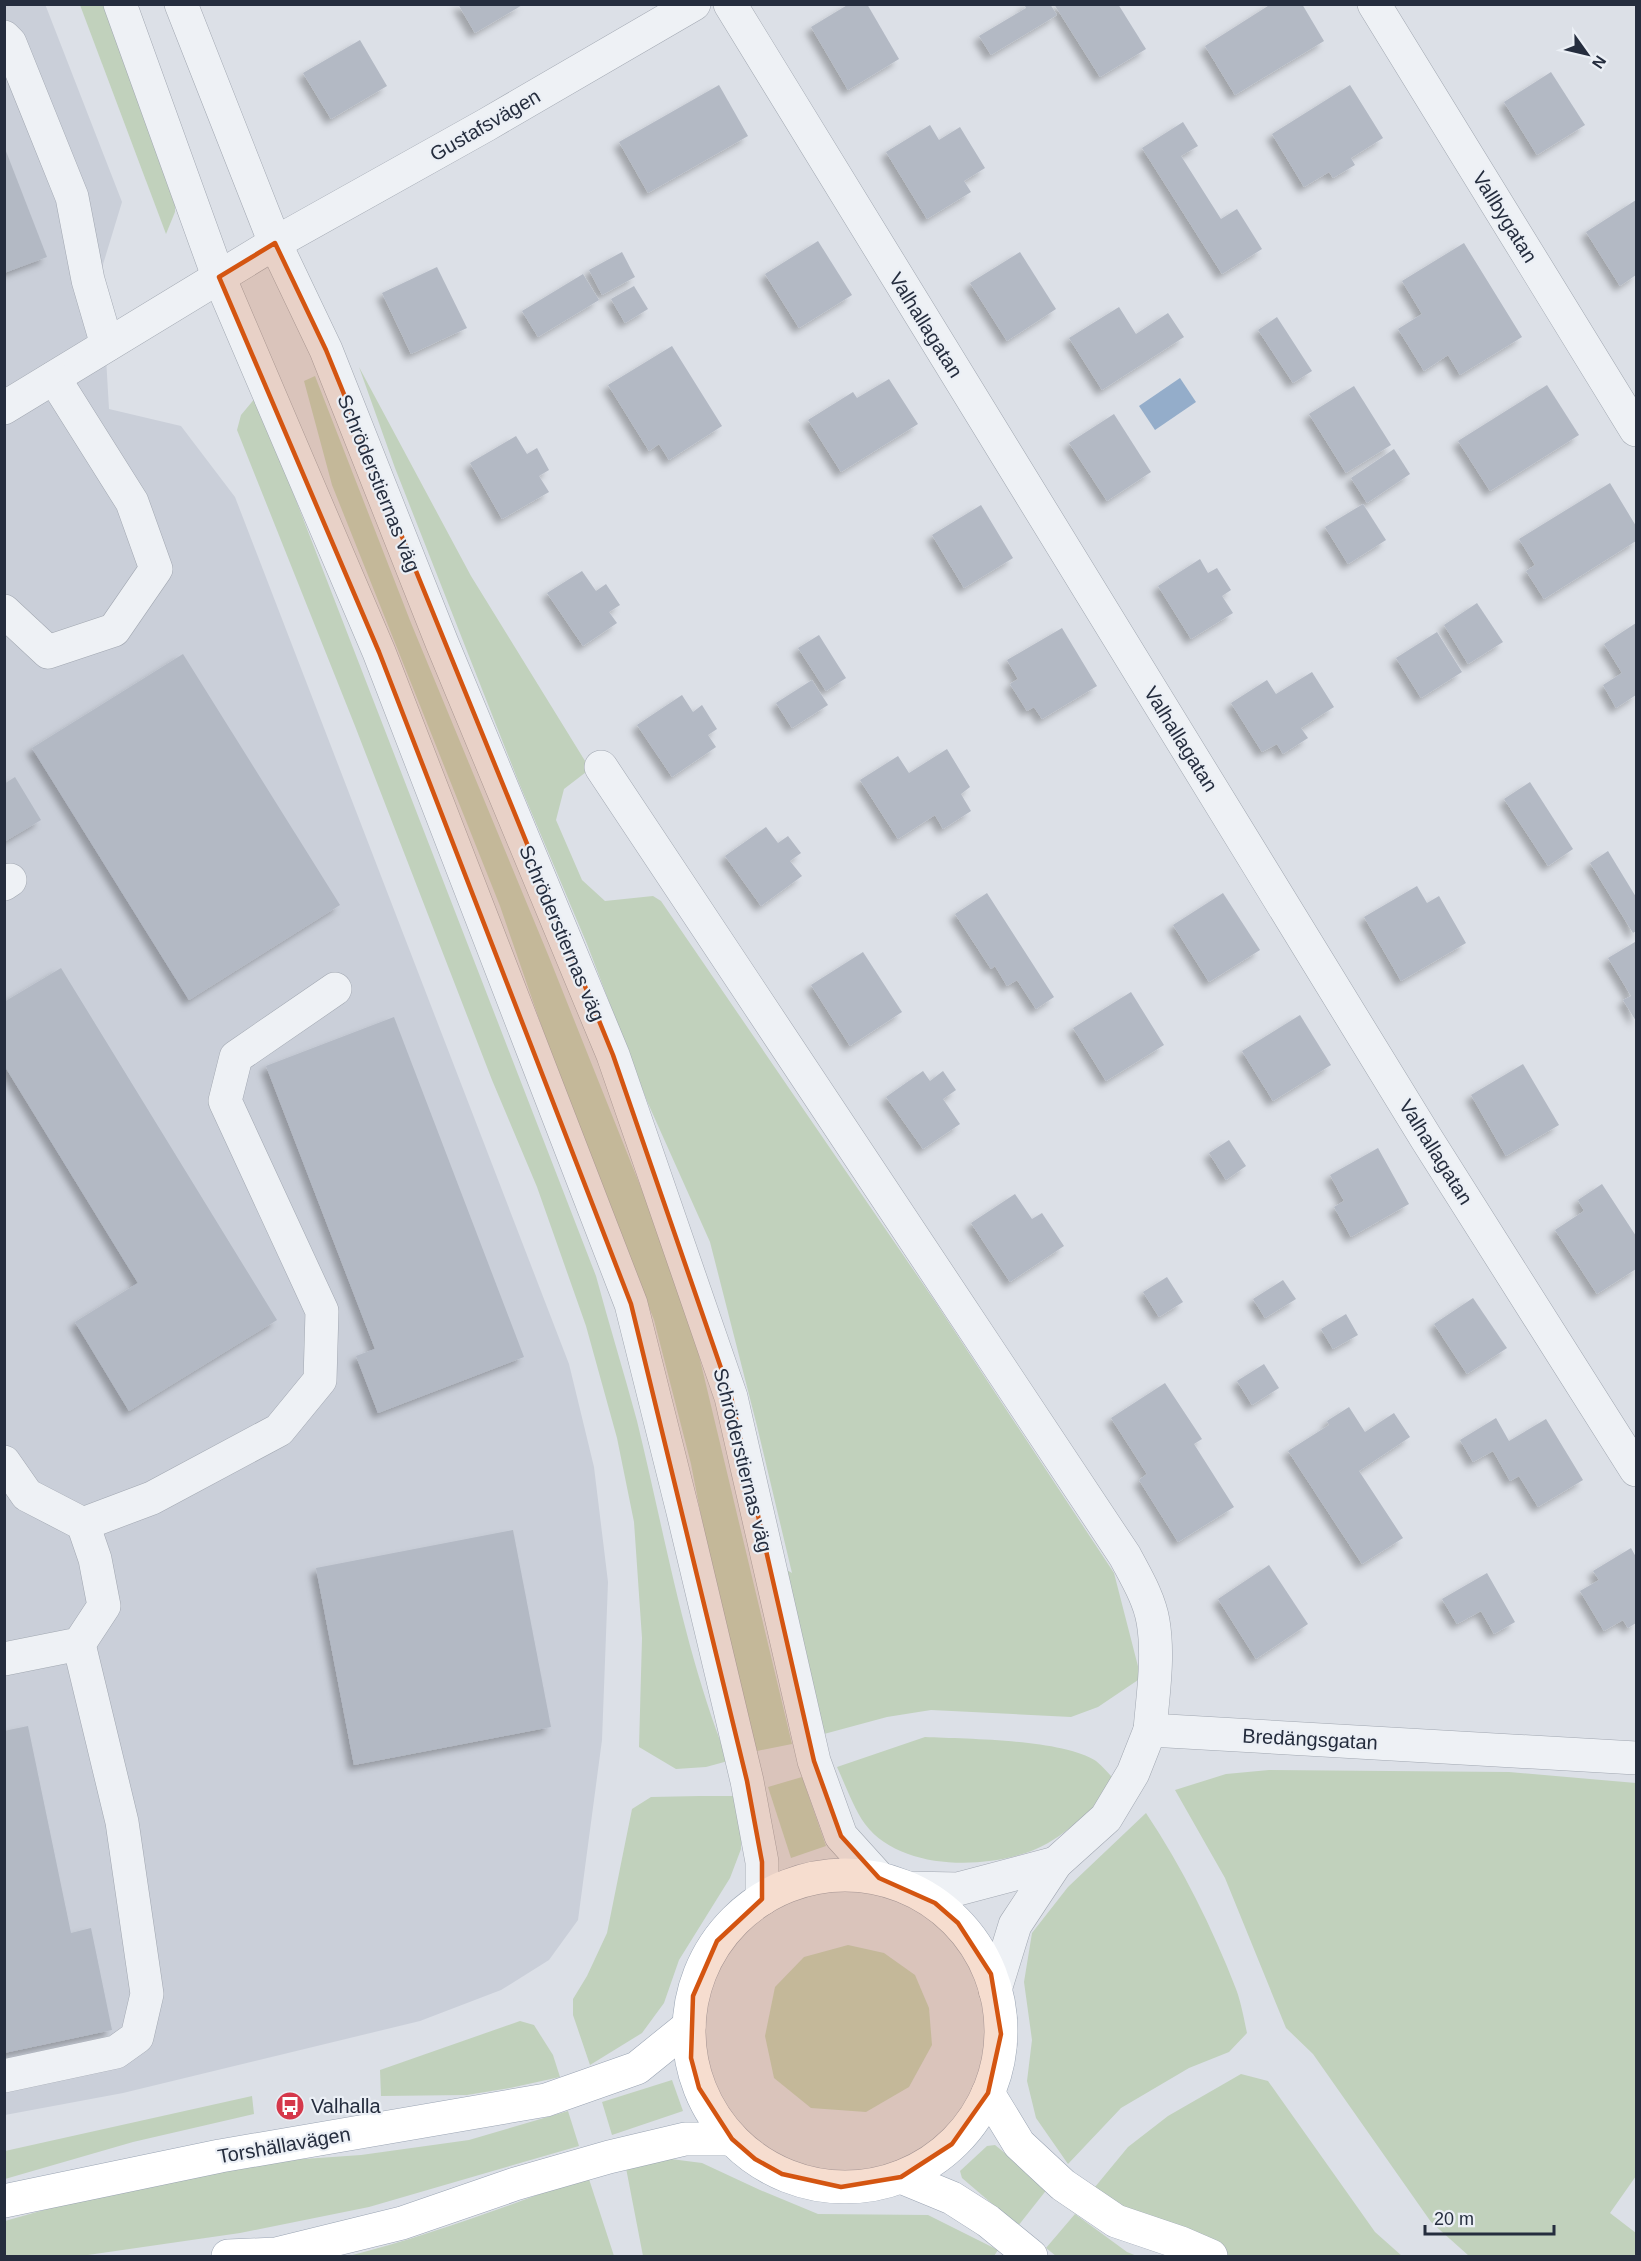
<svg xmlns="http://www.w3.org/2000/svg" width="1641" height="2261" font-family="Helvetica,sans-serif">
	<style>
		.built { fill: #cacfd9 }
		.green { fill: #c1d1bc }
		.water { fill: #94adca }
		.building { fill: #b3b9c4; filter: url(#shadow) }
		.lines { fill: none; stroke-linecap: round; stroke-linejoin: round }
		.minor-casing { stroke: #a1a7b1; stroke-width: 34 }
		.major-casing { stroke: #9aa4b3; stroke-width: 34 }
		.minor { stroke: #eef1f5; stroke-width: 33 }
		.major { stroke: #fff; stroke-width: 33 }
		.marked { fill: #d45511; fill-opacity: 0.2; stroke: #d45511; stroke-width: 4.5; stroke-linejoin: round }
		.labels { text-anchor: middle; stroke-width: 4.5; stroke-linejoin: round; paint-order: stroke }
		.street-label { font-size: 20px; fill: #252d3e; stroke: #ebeff5 }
		.poi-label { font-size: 20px; fill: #252d3e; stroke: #ebeff5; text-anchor: start }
	</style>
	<defs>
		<filter id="shadow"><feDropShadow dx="-5.5" dy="5.5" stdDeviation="3" flood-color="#0004"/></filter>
	</defs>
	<rect width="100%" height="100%" fill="#dce0e7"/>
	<path class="built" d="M45,4L122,202L101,271L109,409L181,426L235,497L569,1364L594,1467L608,1582L602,1740L578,1920L549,1960L501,1990L420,2021L123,2093L5,2115L4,5Z"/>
	<g class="green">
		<path d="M80,5H106L175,182V212L166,234Z"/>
		<path d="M359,367L471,576L590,769L564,789L556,820L582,880L605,901L653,896L661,901L936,1303L1114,1573L1141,1678L1098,1707L1071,1717L931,1710L887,1717L824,1734L787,1570L792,1573L757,1426L710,1242L647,1101L587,944L519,783L395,468Z"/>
		<path d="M315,376L411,623L549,957L657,1228L691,1322L792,1744L757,1751L721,1619L691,1464L654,1320L557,1071L500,906L332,485L304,381Z"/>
		<path d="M256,397L596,1276C609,1324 624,1373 637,1421C665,1535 684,1651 728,1761L706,1767L676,1769L639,1747L642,1638L634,1522L617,1438L586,1326L537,1187L492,1080L355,726L237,430L241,415Z"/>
		<path d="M925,1737C966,1739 1063,1739 1096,1761C1104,1767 1111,1777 1119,1784C1093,1807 1068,1835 1036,1849C987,1870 900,1871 865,1824C854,1809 845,1784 837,1767Z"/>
		<path d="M1269,1770L1509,1772L1636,1783V2176L1610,2213L1636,2233V2256H1469L1431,2222L1313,2054L1286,2028L1225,1878L1175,1790L1226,1774Z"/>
		<path d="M802,1777L826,1846L791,1858L768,1787Z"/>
		<path d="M699,1796H737L741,1821V1849L730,1878L679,1960L664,2003L642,2033L590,2065L573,2015V1999L587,1976L607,1933L632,1809L651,1797Z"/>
		<path d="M1146,1813C1182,1867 1212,1927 1236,1989C1241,2002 1244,2019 1247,2033L1229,2052L1189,2068L1121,2108L1068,2164L1036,2118L1027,2081L1032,2040L1024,1982L1032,1933L1068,1887Z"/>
		<path d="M848,1945L884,1953L915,1975L929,2008L932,2045L909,2087L866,2112L811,2108L774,2078L765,2036L775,1987L804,1957Z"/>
		<path d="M520,2021L534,2025L553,2055L560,2077L510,2088L467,2095L381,2096L380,2070Z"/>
		<path d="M1241,2074L1268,2081L1375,2232L1402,2256H1230L1119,2207L1095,2187L1128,2147L1168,2116Z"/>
		<path d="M672,2080L683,2111L612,2135L602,2102Z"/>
		<path d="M252,2096L254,2114L133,2142L5,2179V2151Z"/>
		<path d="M568,2111L579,2146L369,2207L240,2233L81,2256H5V2221L118,2189L248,2163L361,2155L469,2140Z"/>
		<path d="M995,2145L1048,2188L1018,2226L962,2178L960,2171L987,2146Z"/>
		<path d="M671,2159L702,2163L760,2190L818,2214L928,2215L998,2250L994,2256H643L626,2168Z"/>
		<path d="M588,2176L614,2256H349C431,2235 509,2206 588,2176Z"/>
		<path d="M1075,2214L1127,2252L1137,2256H1056L1046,2248Z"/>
	</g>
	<path class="water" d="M1180,378L1196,402L1155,430L1139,406Z"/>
	<g class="building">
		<path d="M458,4H524L475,33Z"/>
		<path d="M849,4H867L899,59L848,90L811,27Z"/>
		<path d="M1024,4H1050L1057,15L991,55L979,36L1026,8Z"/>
		<path d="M1054,4H1118L1146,49L1100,77Z"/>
		<path d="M1271,4H1302L1324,41L1235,95L1205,46Z"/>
		<path d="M360,40L387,86L331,119L303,73Z"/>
		<path d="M1551,72L1585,125L1537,155L1504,102Z"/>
		<path d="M719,85L748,136L648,193L619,142Z"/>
		<path d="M1350,85L1383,138L1351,158L1355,165L1333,178L1329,172L1304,187L1272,134Z"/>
		<path d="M1183,122L1198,146L1181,156L1221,219L1237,209L1262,249L1222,274L1142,148Z"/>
		<path d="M930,125L939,140L960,127L985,168L964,181L971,192L927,219L886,152Z"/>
		<path d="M4,146L47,257L4,273Z"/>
		<path d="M1636,200V275L1620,286L1586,232Z"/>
		<path d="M818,241L852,295L799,328L765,274Z"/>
		<path d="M1464,243L1522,337L1460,375L1448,355L1424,371L1398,329L1422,314L1402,281Z"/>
		<path d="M622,252L635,277L602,295L589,270Z"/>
		<path d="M1020,252L1056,309L1007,341L970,283Z"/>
		<path d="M437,267L467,328L411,354L382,293Z"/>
		<path d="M583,274L599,300L538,337L522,311Z"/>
		<path d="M634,286L648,309L625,323L611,299Z"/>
		<path d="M1119,307L1136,334L1168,313L1184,337L1102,390L1069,338Z"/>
		<path d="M1277,317L1312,371L1293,383L1258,330Z"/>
		<path d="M672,346L722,426L669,460L659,444L649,451L608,385Z"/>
		<path d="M889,379L918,424L841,472L808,420L853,392L857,398Z"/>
		<path d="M1547,385L1579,435L1490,491L1458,441Z"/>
		<path d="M1354,386L1391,445L1346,473L1309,414Z"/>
		<path d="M1114,414L1151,472L1107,501L1069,443Z"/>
		<path d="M516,436L527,454L537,448L549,470L539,476L549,492L502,519L470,463Z"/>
		<path d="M1394,449L1410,474L1367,503L1351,478Z"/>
		<path d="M1610,483L1636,526V541L1544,599L1526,571L1535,565L1519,539Z"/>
		<path d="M1363,504L1386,540L1348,564L1325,527Z"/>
		<path d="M981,505L1013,558L964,588L932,535Z"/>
		<path d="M1200,559L1208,573L1217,568L1231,590L1222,596L1233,613L1191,639L1158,586Z"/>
		<path d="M582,571L596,591L606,584L620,605L609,612L617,623L583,646L547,593Z"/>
		<path d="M1477,603L1503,642L1468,664L1444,625Z"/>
		<path d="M1636,623V695L1616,708L1603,685L1622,673L1604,644Z"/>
		<path d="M1062,628L1097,686L1042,719L1034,707L1027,711L1010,684L1018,679L1007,660Z"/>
		<path d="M1437,632L1462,672L1421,698L1396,658Z"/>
		<path d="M819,635L846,678L826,691L798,648Z"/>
		<path d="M183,654L340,905L189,1000L32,748Z"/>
		<path d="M1312,672L1334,707L1301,728L1308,738L1283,754L1277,744L1262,752L1231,703L1267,680L1276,694Z"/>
		<path d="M812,680L828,705L792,728L776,703Z"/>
		<path d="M682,695L693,712L702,705L717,729L708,735L716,747L672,777L637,725Z"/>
		<path d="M947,749L970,787L961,794L971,811L943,829L935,815L898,839L860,780L898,756L909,773Z"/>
		<path d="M15,777L41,820L4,842V784Z"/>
		<path d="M1530,782L1573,849L1548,866L1504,799Z"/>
		<path d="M766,827L778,843L788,836L801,853L790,861L802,876L761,906L725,856Z"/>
		<path d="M1608,851L1636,897V931L1633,933L1590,863Z"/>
		<path d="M1417,886L1427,903L1439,896L1466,943L1401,981L1364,917Z"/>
		<path d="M987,893L1054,997L1036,1009L1017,980L1007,986L995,966L991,969L955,914Z"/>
		<path d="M1223,893L1260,950L1209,982L1173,925Z"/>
		<path d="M1635,942L1636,944V1021L1623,1000L1631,996L1608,958Z"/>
		<path d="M863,952L902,1012L850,1046L811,985Z"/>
		<path d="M61,968L277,1320L129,1411L75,1322L138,1283L4,1065V1002Z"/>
		<path d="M1131,992L1164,1045L1106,1081L1073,1028Z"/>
		<path d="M1300,1015L1331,1065L1273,1101L1242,1051Z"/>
		<path d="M394,1017L524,1357L378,1413L356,1356L375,1349L266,1066Z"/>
		<path d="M1523,1064L1559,1125L1506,1156L1471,1095Z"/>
		<path d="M923,1071L930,1081L943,1071L956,1090L943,1099L960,1124L923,1149L886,1097Z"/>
		<path d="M1229,1140L1246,1166L1226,1180L1209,1153Z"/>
		<path d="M1378,1148L1409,1204L1351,1237L1334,1207L1344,1201L1330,1175Z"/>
		<path d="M1602,1184L1636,1236V1269L1597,1294L1555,1230L1584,1211L1578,1200Z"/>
		<path d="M1015,1194L1032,1219L1042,1213L1064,1246L1010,1282L971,1223Z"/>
		<path d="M1167,1277L1183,1302L1159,1317L1143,1292Z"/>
		<path d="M1283,1280L1296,1299L1265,1318L1253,1299Z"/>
		<path d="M1473,1298L1507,1348L1467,1374L1434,1324Z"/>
		<path d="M1346,1314L1358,1335L1333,1349L1321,1329Z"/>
		<path d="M1264,1364L1279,1388L1252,1405L1237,1381Z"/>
		<path d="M1165,1383L1202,1439L1194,1444L1234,1507L1178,1542L1139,1480L1147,1474L1111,1418Z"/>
		<path d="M1349,1407L1365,1432L1394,1413L1410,1437L1359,1471L1403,1538L1362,1564L1288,1451L1329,1425L1327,1421Z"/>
		<path d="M1496,1418L1509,1441L1546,1419L1583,1480L1538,1507L1519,1476L1510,1481L1493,1451L1473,1462L1460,1440Z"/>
		<path d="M513,1530L551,1727L354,1765L316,1568Z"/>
		<path d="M1631,1548L1636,1557V1623L1628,1628L1623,1620L1604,1631L1580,1591L1599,1580L1593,1571Z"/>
		<path d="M1269,1565L1308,1624L1256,1659L1218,1599Z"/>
		<path d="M1487,1573L1515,1622L1494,1634L1481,1611L1457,1624L1442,1599Z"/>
		<path d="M28,1726L71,1933L91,1928L112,2030L4,2053V1731Z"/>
	</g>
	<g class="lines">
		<g class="minor-casing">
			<g id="minor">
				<path d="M120,4L214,265L379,652L631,1304L683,1512L747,1781L762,1862V1899"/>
				<path d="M181,4L275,243L326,350L442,643L613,1055L731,1397L814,1761L841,1836L879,1878"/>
				<path d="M730,4L1426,1138L1636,1470"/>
				<path d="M1374,4L1636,430"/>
				<path d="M4,37L10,43L72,197L88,280L107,345"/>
				<path d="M4,408L275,243L486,125L694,4"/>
				<path d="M4,611L48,652L114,630L156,569L132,502L54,378"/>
				<path d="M601,767L1125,1556C1136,1577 1149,1598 1153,1621C1159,1656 1153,1694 1150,1730"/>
				<path d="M4,884L10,880"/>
				<path d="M4,1462L27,1495L83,1524L95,1559L104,1606L79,1644L4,1659"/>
				<path d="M83,1524L152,1498L279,1430L320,1380L322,1311L225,1101L236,1057L335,989"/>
				<path d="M908,1888L958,1889L1056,1863"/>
				<path d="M995,1990L1015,1925L1056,1863L1106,1818L1133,1773L1150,1730L1636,1758"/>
				<path d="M4,2076L116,2052L137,2037L147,1994L122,1822L79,1644"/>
			</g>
		</g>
		<g class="major-casing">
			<g id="major">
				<circle cx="845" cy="2031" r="156"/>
				<path d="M988,2093L1019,2144L1063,2185L1116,2221L1181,2243L1211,2256"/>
				<path d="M901,2177L952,2198L988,2221L1031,2256"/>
				<path d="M4,2201L220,2156L546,2100L637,2068L689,2026"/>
				<path d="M228,2256L276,2254L402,2223L515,2184L609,2157L685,2139H732"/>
			</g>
		</g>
		<use href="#minor" class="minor"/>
		<use href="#major" class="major"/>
	</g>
	<path class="marked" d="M275,243L326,350L613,1055L731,1397L814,1761L841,1836L879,1878L935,1903L958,1923L991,1974L1001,2034L988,2093L952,2144L901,2177L841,2187L782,2174L755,2159L732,2139L699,2088L691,2058L693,1996L717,1941L762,1899V1862L747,1781L631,1304L379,652L219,277Z"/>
	<defs>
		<g id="bus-disc" transform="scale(1.5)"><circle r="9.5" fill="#d5384b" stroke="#ebeff5"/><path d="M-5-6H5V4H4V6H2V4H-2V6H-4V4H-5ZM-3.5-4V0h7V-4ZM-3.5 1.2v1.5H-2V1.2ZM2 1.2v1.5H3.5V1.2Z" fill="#fff"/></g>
	</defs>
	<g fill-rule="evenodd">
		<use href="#bus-disc" x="290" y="2106"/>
	</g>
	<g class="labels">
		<g class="street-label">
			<text transform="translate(485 125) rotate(-30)" y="7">Gustafsvägen</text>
			<text transform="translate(1505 217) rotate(58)" y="7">Vallbygatan</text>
			<text transform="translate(926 325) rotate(58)" y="7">Valhallagatan</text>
			<text transform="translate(379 483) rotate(68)" y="7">Schröderstiernas väg</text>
			<text transform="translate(1181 739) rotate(58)" y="7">Valhallagatan</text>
			<text transform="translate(562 933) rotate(67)" y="7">Schröderstiernas väg</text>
			<text transform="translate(1436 1152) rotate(58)" y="7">Valhallagatan</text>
			<text transform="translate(743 1460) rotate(76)" y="7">Schröderstiernas väg</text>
			<text transform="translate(1310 1739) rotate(3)" y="7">Bredängsgatan</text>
			<text transform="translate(284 2145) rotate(-10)" y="7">Torshällavägen</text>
		</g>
		<g class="poi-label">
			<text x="311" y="2113">Valhalla</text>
		</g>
	</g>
	<rect width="1641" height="2261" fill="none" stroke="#252d3e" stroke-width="12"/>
	<g transform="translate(1587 54) rotate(124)" stroke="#ebeff5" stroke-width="4.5" paint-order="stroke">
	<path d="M0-4.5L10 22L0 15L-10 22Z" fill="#252d3e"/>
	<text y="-9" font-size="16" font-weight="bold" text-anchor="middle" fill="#252d3e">N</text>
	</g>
	<path d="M1425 2225v9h129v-9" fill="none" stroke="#252d3e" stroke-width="3"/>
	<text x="1434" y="2225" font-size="18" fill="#252d3e" stroke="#ebeff5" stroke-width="4.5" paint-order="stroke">20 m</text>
</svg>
